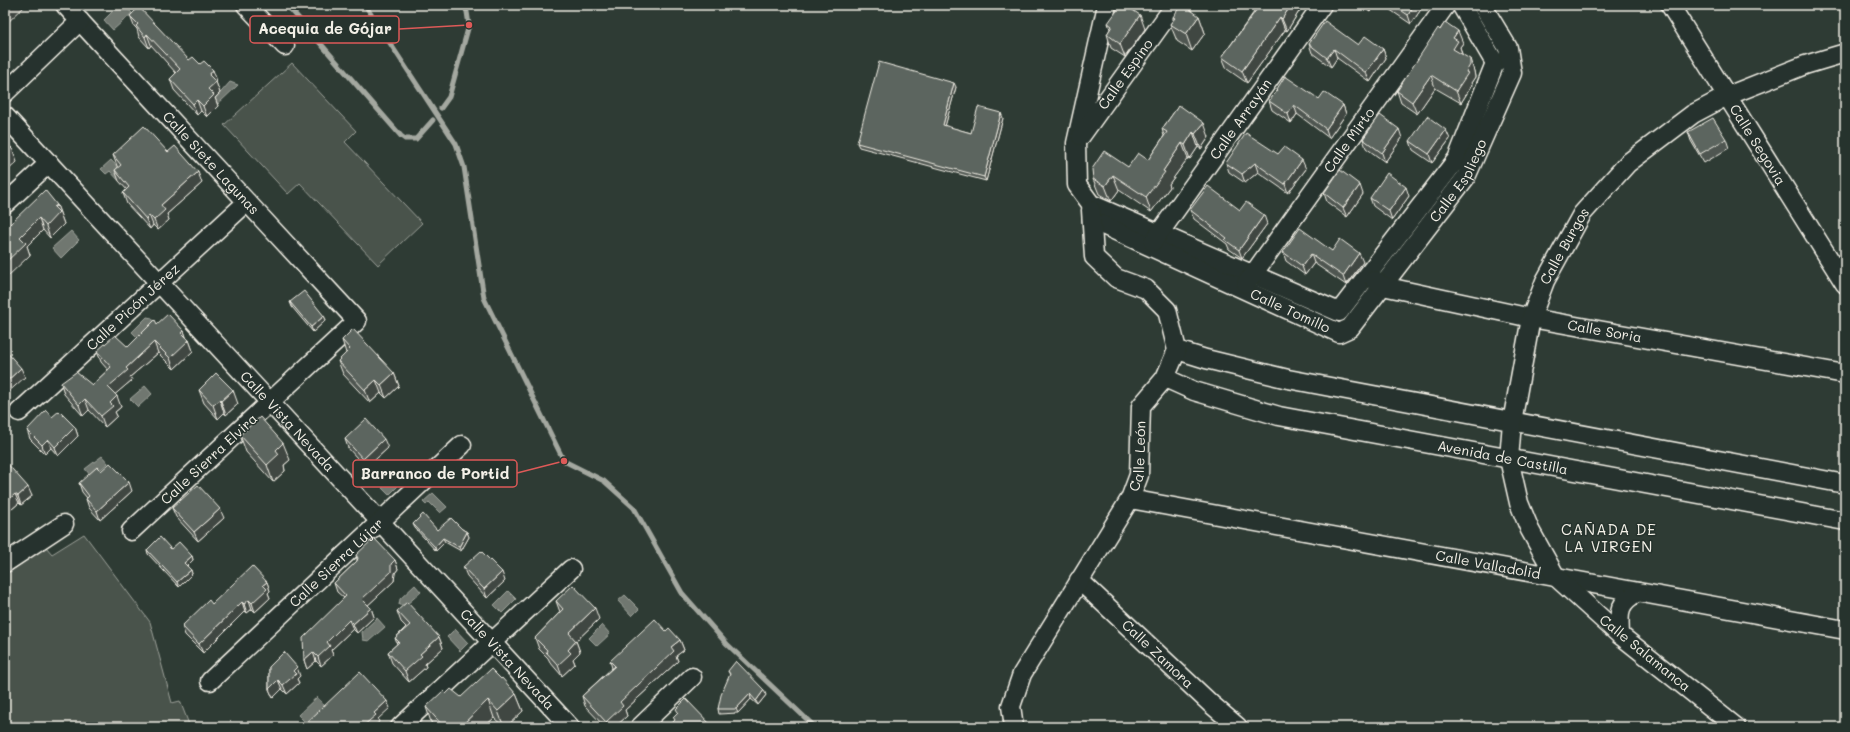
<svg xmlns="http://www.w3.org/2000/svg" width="1850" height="732" font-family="Mali,sans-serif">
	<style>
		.green { fill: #48524c; stroke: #9ea29a }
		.water { fill: #6f7770; stroke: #a4a8a0 }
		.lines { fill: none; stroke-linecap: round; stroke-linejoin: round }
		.stream { stroke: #a4a8a0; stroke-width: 5 }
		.minor-casing { stroke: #f4f1e8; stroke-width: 21 }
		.minor { stroke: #26332d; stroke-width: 18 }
		.wall { fill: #4f5751; stroke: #f4f1e8 }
		.shaded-wall { fill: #404742; stroke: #f4f1e8 }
		.building { fill: #5c655e; stroke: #f4f1e8 }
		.labels { text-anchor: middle; stroke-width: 3; stroke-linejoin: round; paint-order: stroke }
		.street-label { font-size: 14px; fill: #f4f1e8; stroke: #26332d }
		.neighbourhood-label { font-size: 15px; letter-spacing: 1px; fill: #f4f1e8; stroke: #26332d }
		.leader { fill: none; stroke: #de5a58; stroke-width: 1.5 }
		.callout-dot { fill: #de5a58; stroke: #26332d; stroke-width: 1.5 }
		.callout { fill: #26332d; stroke: #de5a58; stroke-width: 1.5 }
		.callout-label { font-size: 15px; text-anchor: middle; font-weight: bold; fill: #f4f1e8 }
	</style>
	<rect width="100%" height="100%" fill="#2e3b34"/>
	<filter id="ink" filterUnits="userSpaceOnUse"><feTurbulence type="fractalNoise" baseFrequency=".025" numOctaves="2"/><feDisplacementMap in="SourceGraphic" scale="8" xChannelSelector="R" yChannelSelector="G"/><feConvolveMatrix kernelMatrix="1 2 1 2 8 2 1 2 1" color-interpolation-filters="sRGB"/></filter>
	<g filter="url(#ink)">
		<g class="green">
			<path d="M292,63L356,131L345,142L422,223L378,265L300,183L288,194L224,125Z"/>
			<path d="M84,534L150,622L172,703L180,701L190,727H5V575L46,547L52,554Z"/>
		</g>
		<g class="water">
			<path d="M119,5H124L132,13L113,30L104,20Z"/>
			<path d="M230,82L238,85L218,104L214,100Z"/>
			<path d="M111,160L125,175L119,181L110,171L106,174L101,169Z"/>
			<path d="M71,231L79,240L61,258L52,248Z"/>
			<path d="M147,317L152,318L154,322L139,339L132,332Z"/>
			<path d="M145,386L152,394L138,407L130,399Z"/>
			<path d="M102,456L108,463L92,477L85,469Z"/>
			<path d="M397,474L403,481L389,495L382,488Z"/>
			<path d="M433,493L447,507L440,513L429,502L426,505L423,502Z"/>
			<path d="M415,585L421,592L406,605H399L400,599Z"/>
			<path d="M508,591L516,599L502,613L494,605Z"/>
			<path d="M625,595L639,609L632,616L618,601Z"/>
			<path d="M377,618L385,627L369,641L363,640L362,632Z"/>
			<path d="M602,625L610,634L597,646L589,638Z"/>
			<path d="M455,629L468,643L460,651L447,637Z"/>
			<path d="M317,697L328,710L307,724L298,715Z"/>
		</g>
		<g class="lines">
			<g class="stream">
				<path d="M287,5L401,136L405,139H416L433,120"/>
				<path d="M365,5L456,144L464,167L484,298L564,461L604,481L634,508L682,593L727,644L815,727"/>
				<path d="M441,108L449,97L469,25L467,12L464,5"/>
			</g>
			<g class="minor-casing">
				<g id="minor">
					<path id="s1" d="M65,5L357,321L131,531"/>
					<path d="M246,5L285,46"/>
					<path d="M1107,5L1076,143L1077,185L1091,204L1339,312L1457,159L1495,63L1461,5"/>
					<path id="s2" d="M1670,5L1845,284"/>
					<path d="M5,93L80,21"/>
					<path id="s3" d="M5,116L570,727"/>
					<path id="s4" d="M1081,136L1175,5"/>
					<path d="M5,204L49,163"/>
					<path id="s5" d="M1092,220L1339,333L1350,328L1466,177L1512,73L1508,48L1482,5"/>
					<path id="s6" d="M1153,242L1322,5"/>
					<path id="s7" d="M1374,280L1383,286L1531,318L1845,374"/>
					<path id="s8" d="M1246,284L1446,5"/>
					<path d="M1177,350L1206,359L1288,379L1845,484"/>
					<path id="s9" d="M1165,378L1194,391L1279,416L1845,521"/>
					<path id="s10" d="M19,412L247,202"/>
					<path id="s11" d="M1130,499L1845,630"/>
					<path d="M5,563L64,524"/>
					<path id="s12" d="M1079,580L1211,704L1238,727"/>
					<path d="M1620,635C1619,612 1617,604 1638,592"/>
					<path id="s13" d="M210,681L462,445"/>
					<path d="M400,727L571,569"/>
					<path d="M640,727L692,677"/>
					<path id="s14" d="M1014,727L1011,706L1022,674L1130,499L1139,475L1141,406L1165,378L1177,350L1167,310L1146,289L1116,278L1094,257L1091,210"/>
					<path id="s15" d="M1736,727L1620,635L1556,577L1530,530L1519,503L1509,459L1512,422L1531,318L1545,281L1582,214L1628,163L1693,114L1727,96L1805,65L1845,53"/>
				</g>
			</g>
			<use href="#minor" class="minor"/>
		</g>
		<g class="wall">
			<path d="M1303,5L1287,31L1285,30L1247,83L1227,69L1222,57L1254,12L1252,6Z"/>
			<path d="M1359,5H1375L1370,12Z"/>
			<path d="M1383,5H1424L1411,24Z"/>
			<path d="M130,16L217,81L216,82L220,93L215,98L218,106L207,117L201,111L197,115L174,90L170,79L176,73L151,45L149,48L139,37L137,29L134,26Z"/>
			<path d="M1199,16L1205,33L1192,51L1177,41L1170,24L1173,20V17Z"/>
			<path d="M1108,23L1145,29L1125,57L1111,48L1107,34L1110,29Z"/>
			<path d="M1440,30L1463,43L1460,47L1462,54L1474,71L1475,77L1471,83L1472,85L1461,103L1435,88L1417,114L1401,103L1397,91Z"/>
			<path d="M1309,44L1358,45L1383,49L1386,58L1370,82L1337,58L1331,67L1312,53Z"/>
			<path d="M956,87L945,126L971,133L1003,118L986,181L859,147L857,143Z"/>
			<path d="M1277,89L1343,105L1346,114L1329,138L1297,114L1291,123L1272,110L1269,101L1277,91Z"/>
			<path d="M1179,105L1209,137L1201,149L1198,147L1190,159L1188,158L1169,184L1170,187L1151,212L1119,190L1111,201L1099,194L1093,179L1148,160L1164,136L1162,129Z"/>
			<path d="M1688,132L1726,139L1729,148L1704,163L1691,141Z"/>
			<path d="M1402,138L1385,162L1366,148L1363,139Z"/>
			<path d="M1450,139L1432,163L1413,150L1410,141Z"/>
			<path d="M168,152L202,183L167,214L169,220L158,230L153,225L150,229L127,204L123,193L127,190L119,181L115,170L118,168L117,166L113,155Z"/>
			<path d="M1278,154L1306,169L1288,193L1258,172L1245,183L1229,172L1226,163Z"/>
			<path d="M1324,193L1363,194L1347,217L1327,202Z"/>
			<path d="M1409,196L1392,220L1373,206L1370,198Z"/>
			<path d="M57,205L64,224L50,238L43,230L27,246L30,255L9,225Z"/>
			<path d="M1190,210H1240L1267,224L1242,258L1229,249L1227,244L1194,219Z"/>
			<path d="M1332,251L1363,262L1346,285L1314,263L1305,275L1286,261L1283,252Z"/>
			<path d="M290,302L324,316L326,320L313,332L292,307Z"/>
			<path d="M157,324L184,331L186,337L189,340L193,351L174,369L158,353L130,377L132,380L115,394L121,407L115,412L117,416L105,427L89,410L83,416L64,394L61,383L92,385L108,370L101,362L97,351L128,347Z"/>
			<path d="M342,340L394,373L399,386L386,398L381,393L370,403L343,374L338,361L346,353Z"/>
			<path d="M199,390L238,404L226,415L224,413L218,419L204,403Z"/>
			<path d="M52,417L75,427L78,436L58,456L51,448L45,454L30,439L27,430Z"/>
			<path d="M240,435L290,460L284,465L285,471L273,482L246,452Z"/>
			<path d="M345,439L388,448L366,468L348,448Z"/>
			<path d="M5,461L32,496L21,505L19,503L5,515Z"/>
			<path d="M79,483L132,491L100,520L89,508L86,499L87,498L82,492Z"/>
			<path d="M172,508L224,518L198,541L176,517Z"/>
			<path d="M413,524L437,530L462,529L467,532L469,537L461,551L445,542L436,551L415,528Z"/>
			<path d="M171,549L192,556L193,560L187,566L191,570L192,574L179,587L148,554L147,550Z"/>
			<path d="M356,555L395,560L398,569L395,573L394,581L368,605L371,608L374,617L357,633L353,629L331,650L333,655L321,666L316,661L307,669L304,660L344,598L337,592L334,583L357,561V559Z"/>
			<path d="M463,567L505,581L487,598L467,576Z"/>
			<path d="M267,582L270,591L268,593L270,598L255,612L252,609L247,613L245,611L203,653L185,635L182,626L212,604Z"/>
			<path d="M556,601L599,619L576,641L580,652L573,659L575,664L562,676L550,662L548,658L539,649L535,638L560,612Z"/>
			<path d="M397,611L439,637L443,648L425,664L426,667L409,682L392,663L388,652L397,644L395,638L406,627L401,622Z"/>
			<path d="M666,631L680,640L684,650L676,656L678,661L625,710L627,716L615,727H605L585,706L582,696L612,668L610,661Z"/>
			<path d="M269,667L300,676L297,679L299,683L287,694L282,689L273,698L269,689Z"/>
			<path d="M728,671L766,695L758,705L751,699L738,713L719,714L718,709L730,675Z"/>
			<path d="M501,679L516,694L523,711L506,727H504L494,718L484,727H434L432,725L426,707L446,694L461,697Z"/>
		</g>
		<g class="shaded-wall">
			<path d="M10,5H26L5,25V10Z"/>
			<path d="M1291,5H1303L1287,31L1282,19Z"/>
			<path d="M1367,5H1375L1370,12Z"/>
			<path d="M1414,5H1424L1411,24L1408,15Z"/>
			<path d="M1140,15L1145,29L1125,57L1120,44Z"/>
			<path d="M1199,16L1205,33L1192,51L1186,34Z"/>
			<path d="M1280,17L1285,30L1247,83L1242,71Z"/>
			<path d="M1458,31L1463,43L1460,47L1462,54L1457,61L1453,49V38Z"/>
			<path d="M147,34L151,45L149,48L145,37Z"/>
			<path d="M1334,49L1337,58L1331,67L1327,58Z"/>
			<path d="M1383,49L1386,58L1370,82L1366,73Z"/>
			<path d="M1470,59L1474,71L1475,77L1471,83L1472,85L1461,103L1456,91L1466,72Z"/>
			<path d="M213,70L217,81L216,82L220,93L215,98L218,106L207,117L203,106L208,89L209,75Z"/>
			<path d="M1431,75L1435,88L1417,114L1412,102Z"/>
			<path d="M954,83L956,87L944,130L943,125Z"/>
			<path d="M197,100L201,111L197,115L193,104Z"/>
			<path d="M1294,105L1297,114L1291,123L1288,114Z"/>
			<path d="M1343,105L1346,114L1329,138L1326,129Z"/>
			<path d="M1001,113L1003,118L986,181L984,177Z"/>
			<path d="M1204,123L1209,137L1201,149L1195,134Z"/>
			<path d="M1399,129L1402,138L1385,162L1382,153Z"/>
			<path d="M1446,130L1450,139L1432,163L1429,154Z"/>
			<path d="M1193,132L1198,147L1190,159L1185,145Z"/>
			<path d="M1182,143L1188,158L1169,184L1170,187L1151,212L1146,197L1163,171Z"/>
			<path d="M12,148L17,162L5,173V155Z"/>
			<path d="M1302,160L1306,169L1288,193L1285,184Z"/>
			<path d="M1255,163L1258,172L1245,183L1242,174Z"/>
			<path d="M198,172L202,183L167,214L169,220L158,230L154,220L161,205Z"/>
			<path d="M1113,175L1119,190L1111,201L1105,186Z"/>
			<path d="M1360,185L1363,194L1347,217L1343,208Z"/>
			<path d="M1406,187L1409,196L1392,220L1389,211Z"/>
			<path d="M57,205L64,224L50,238L46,226L54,207Z"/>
			<path d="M149,215L153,225L150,229L146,219Z"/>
			<path d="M1264,215L1267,224L1242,258L1239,250Z"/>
			<path d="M39,218L43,230L27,246L30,255L5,279V263L20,237Z"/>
			<path d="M1359,253L1363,262L1346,285L1343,276Z"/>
			<path d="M1311,254L1314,263L1305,275L1302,266Z"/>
			<path d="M324,316L326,320L313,332L311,327Z"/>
			<path d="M184,331L188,342L189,340L193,351L174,369L170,358L182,333Z"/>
			<path d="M154,342L158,353L130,377L132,380L112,397L108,387L126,368Z"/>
			<path d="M21,368L25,377L5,395V383Z"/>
			<path d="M394,373L399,386L386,398L381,385Z"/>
			<path d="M376,380L381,393L370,403L365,390Z"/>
			<path d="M233,390L238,404L226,415L221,401Z"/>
			<path d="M117,396L121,407L115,412L117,416L105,427L101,416L110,403Z"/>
			<path d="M85,399L89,410L83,416L79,405Z"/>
			<path d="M220,400L224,413L218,419L213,405Z"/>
			<path d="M75,427L78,436L58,456L55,447Z"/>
			<path d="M48,439L51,448L45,454L42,445Z"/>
			<path d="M384,439L388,448L366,468L363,459Z"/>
			<path d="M283,443L290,460L284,465L285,471L273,482L267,465L276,450Z"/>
			<path d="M129,482L132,491L100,520L97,511Z"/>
			<path d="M28,487L32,496L21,505L18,496Z"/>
			<path d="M15,494L19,503L5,515V503Z"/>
			<path d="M220,509L224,518L198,541L194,532Z"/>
			<path d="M467,532L469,537L461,551L459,547Z"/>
			<path d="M443,538L445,542L436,551L435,547Z"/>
			<path d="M192,556L193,560L186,567L184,563Z"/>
			<path d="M395,560L398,569L395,573L394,581L365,608L362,599L391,564Z"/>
			<path d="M191,570L192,574L179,587L177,582Z"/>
			<path d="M502,572L505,581L487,598L484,589Z"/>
			<path d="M267,582L270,591L268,593L270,598L255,612L252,603L263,585Z"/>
			<path d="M249,600L252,609L247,613L244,604Z"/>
			<path d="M242,602L245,611L203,653L199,644Z"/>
			<path d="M371,608L374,617L357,633L353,624Z"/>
			<path d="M595,608L599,619L573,644L569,633Z"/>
			<path d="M349,620L353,629L331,650L333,655L321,666L318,657L327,642Z"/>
			<path d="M439,637L443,648L425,664L426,667L409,682L405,671L420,654Z"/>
			<path d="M680,640L684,650L676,656L678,661L625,710L627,716L615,727H608L606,722L620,702L671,647Z"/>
			<path d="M576,641L580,652L573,659L575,664L562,676L558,665L568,650Z"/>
			<path d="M313,652L316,661L307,669L304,660Z"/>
			<path d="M297,667L300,676L297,679L299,683L287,694L283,685L293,671Z"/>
			<path d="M278,680L282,689L273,698L269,689Z"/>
			<path d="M764,690L766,695L758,705L756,701Z"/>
			<path d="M516,694L523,711L506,727H504L498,711Z"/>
			<path d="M750,694L751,699L738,713L736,709Z"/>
			<path d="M488,700L494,718L484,727H460Z"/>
			<path d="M387,701L390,708L378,719L379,722L373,727H362L374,713Z"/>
		</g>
		<g class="building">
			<path d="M5,5H10L5,10Z"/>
			<path d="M1121,5H1125L1140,15L1120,44L1107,34L1112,26L1108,23Z"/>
			<path d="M1181,5H1184L1199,16L1186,34L1170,24L1175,18L1173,17Z"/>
			<path d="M1253,5H1291L1282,19L1280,17L1242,71L1222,57L1257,9L1252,6Z"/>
			<path d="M1393,5H1414L1408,15Z"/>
			<path d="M139,7L189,60L193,57L200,64L204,61L213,70L209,75L216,82L208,89L214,95L203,106L197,100L193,104L170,79L180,69L147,34L145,37L136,26L138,24L130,16Z"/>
			<path d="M1325,21L1358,45L1365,36L1383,49L1366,73L1334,49L1327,58L1309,44Z"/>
			<path d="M1445,22L1458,31L1453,38L1458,41L1453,49L1470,59V65L1466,72L1468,73L1456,91L1431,75L1412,102L1397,91L1438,28L1440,30Z"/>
			<path d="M879,62L954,83L943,125L971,133L978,107L1001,113L984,177L857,143Z"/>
			<path d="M1285,76L1319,99L1324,92L1343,105L1326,129L1294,105L1288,114L1269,101L1278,90L1277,89Z"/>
			<path d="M1179,105L1204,123L1195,134L1193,132L1185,145L1182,143L1163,171L1165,172L1146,197L1113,175L1105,186L1093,179L1092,169L1104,151L1128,167L1138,153L1148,160L1167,132L1162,129Z"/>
			<path d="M1380,115L1399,129L1382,153L1363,139Z"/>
			<path d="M1427,116L1446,130L1429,154L1410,141Z"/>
			<path d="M1713,118L1726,139L1700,154L1688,132Z"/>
			<path d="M144,126L168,152L175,146L198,172L161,205L165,210L154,220L149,215L146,219L123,193L129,187L115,170L121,165L113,155Z"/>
			<path d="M1246,133L1278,154L1284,147L1302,160L1285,184L1255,163L1242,174L1226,163Z"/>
			<path d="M5,141L12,148L5,155Z"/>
			<path d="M1340,170L1360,185L1343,208L1324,193Z"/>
			<path d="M1387,173L1406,187L1389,211L1370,198Z"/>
			<path d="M1208,186L1240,210L1246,202L1264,215L1239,250L1225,240L1227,238L1190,210Z"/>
			<path d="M45,190L57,205L54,207L59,212L46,226L39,218L20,237L26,243L5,263V225L7,223L9,225Z"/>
			<path d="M1300,228L1332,251L1340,239L1359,253L1343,276L1311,254L1302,266L1283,252Z"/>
			<path d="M304,291L324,316L311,327L290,302Z"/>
			<path d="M168,314L184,331L182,333L189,340L170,358L154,342L126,368L128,370L108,387L117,396L110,403L113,406L101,416L85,399L79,405L61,383L76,372L92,385L111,367L97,351L115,335L128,347L155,320L157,324Z"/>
			<path d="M353,329L394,373L381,385L376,380L365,390L338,361L350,349L342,340Z"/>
			<path d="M5,350L21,368L5,383Z"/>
			<path d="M216,373L233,390L221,401L220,400L213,405L199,390Z"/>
			<path d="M46,410L52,417L59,411L75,427L55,447L48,439L42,445L27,430Z"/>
			<path d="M260,417L283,443L276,450L279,454L267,465L240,435Z"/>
			<path d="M366,419L384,439L363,459L345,439Z"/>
			<path d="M5,461L28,487L18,496L15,494L5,503Z"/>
			<path d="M110,463L129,482L97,511L86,499L89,496L79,483L97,467L101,471Z"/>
			<path d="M198,485L220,509L194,532L172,508Z"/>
			<path d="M423,514L437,530L451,518L462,529L467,532L459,547L443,538L435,547L413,524Z"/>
			<path d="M160,537L171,549L179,542L192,556L184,563L191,570L177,582L147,550Z"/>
			<path d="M374,538L395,560L391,564V572L362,599L371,608L353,624L349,620L327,642L330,646L318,657L313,652L304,660L303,638L346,596L334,583L357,561L358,558L356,555Z"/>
			<path d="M481,551L502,572L484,589L463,567Z"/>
			<path d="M252,566L267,582L263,585L267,589L252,603L249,600L244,604L242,602L199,644L182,626L209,600L212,604Z"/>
			<path d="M573,585L595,608L569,633L576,641L568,650L571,653L558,665L546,652L547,650L535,638L563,609L556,601Z"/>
			<path d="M407,602L439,637L420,654L422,656L405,671L388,652L399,642L395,638L410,625L397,611Z"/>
			<path d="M655,619L666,631L669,628L680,640L671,647L674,651L620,702L623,706L606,722L582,696L615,666L610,661Z"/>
			<path d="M284,652L297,667L293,671L296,674L283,685L278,680L269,689V667Z"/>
			<path d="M736,661L764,690L756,701L750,694L736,709H718L721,695L730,674L728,671Z"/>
			<path d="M491,669L501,679L502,678L516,694L498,711L488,700L460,727H444L426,707L443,691L446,694L451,689L461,697Z"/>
			<path d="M360,672L387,701L374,713L376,715L362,727H302Z"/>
			<path d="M686,699L711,725L709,727H668L675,720L673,717L678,712L676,709Z"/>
			<path d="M414,725L416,727H411Z"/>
		</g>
	</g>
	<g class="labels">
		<g class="street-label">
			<text dy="5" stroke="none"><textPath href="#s4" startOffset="76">Calle Espino</textPath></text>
			<text dy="5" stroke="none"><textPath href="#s6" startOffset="151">Calle Arrayán</textPath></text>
			<text dy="5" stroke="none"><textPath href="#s8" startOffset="177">Calle Mirto</textPath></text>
			<text dy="5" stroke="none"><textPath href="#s2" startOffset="165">Calle Segovia</textPath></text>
			<text dy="5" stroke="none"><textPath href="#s1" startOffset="215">Calle Siete Lagunas</textPath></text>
			<text dy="5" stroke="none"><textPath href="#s5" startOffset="467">Calle Espliego</textPath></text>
			<text dy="5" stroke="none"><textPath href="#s15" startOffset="585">Calle Burgos</textPath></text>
			<text dy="5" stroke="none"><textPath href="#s10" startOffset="155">Calle Picón Jérez</textPath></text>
			<text dy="5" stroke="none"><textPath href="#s5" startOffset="218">Calle Tomillo</textPath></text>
			<text dy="5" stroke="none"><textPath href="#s7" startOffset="237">Calle Soria</textPath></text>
			<text dy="5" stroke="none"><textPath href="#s3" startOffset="416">Calle Vista Nevada</textPath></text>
			<text dy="5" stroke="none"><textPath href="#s14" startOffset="305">Calle León</textPath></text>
			<text dy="5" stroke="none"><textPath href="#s9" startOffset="348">Avenida de Castilla</textPath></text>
			<text transform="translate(209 459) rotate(-43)" y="5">Calle Sierra Elvira</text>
			<text dy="5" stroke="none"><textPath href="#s13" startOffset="173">Calle Sierra Lújar</textPath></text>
			<text dy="5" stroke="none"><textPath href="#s11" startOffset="364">Calle Valladolid</textPath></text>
			<text transform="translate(1645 653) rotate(39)" y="5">Calle Salamanca</text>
			<text dy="5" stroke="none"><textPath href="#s12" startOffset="108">Calle Zamora</textPath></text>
			<text dy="5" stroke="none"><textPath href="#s3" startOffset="740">Calle Vista Nevada</textPath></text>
		</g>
		<g class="neighbourhood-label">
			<text x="1609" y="535">CAÑADA DE<tspan x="1609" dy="17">LA VIRGEN</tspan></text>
		</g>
	</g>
	<path class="leader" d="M469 25L399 29M564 461L517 473"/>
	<g class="callout-dot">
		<circle cx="469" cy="25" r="4"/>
		<circle cx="564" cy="461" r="4"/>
	</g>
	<g class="callout">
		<rect x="250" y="16" width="149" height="27" rx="4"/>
		<rect x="353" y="460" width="164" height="27" rx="4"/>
	</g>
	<g class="callout-label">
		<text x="325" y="34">Acequia de Gójar</text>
		<text x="435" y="479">Barranco de Portid</text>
	</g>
	<rect width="1850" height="732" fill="none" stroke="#26332d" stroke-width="20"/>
	<rect x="10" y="10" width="1830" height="712" fill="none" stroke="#f4f1e8" stroke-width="1.5" filter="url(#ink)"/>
</svg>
